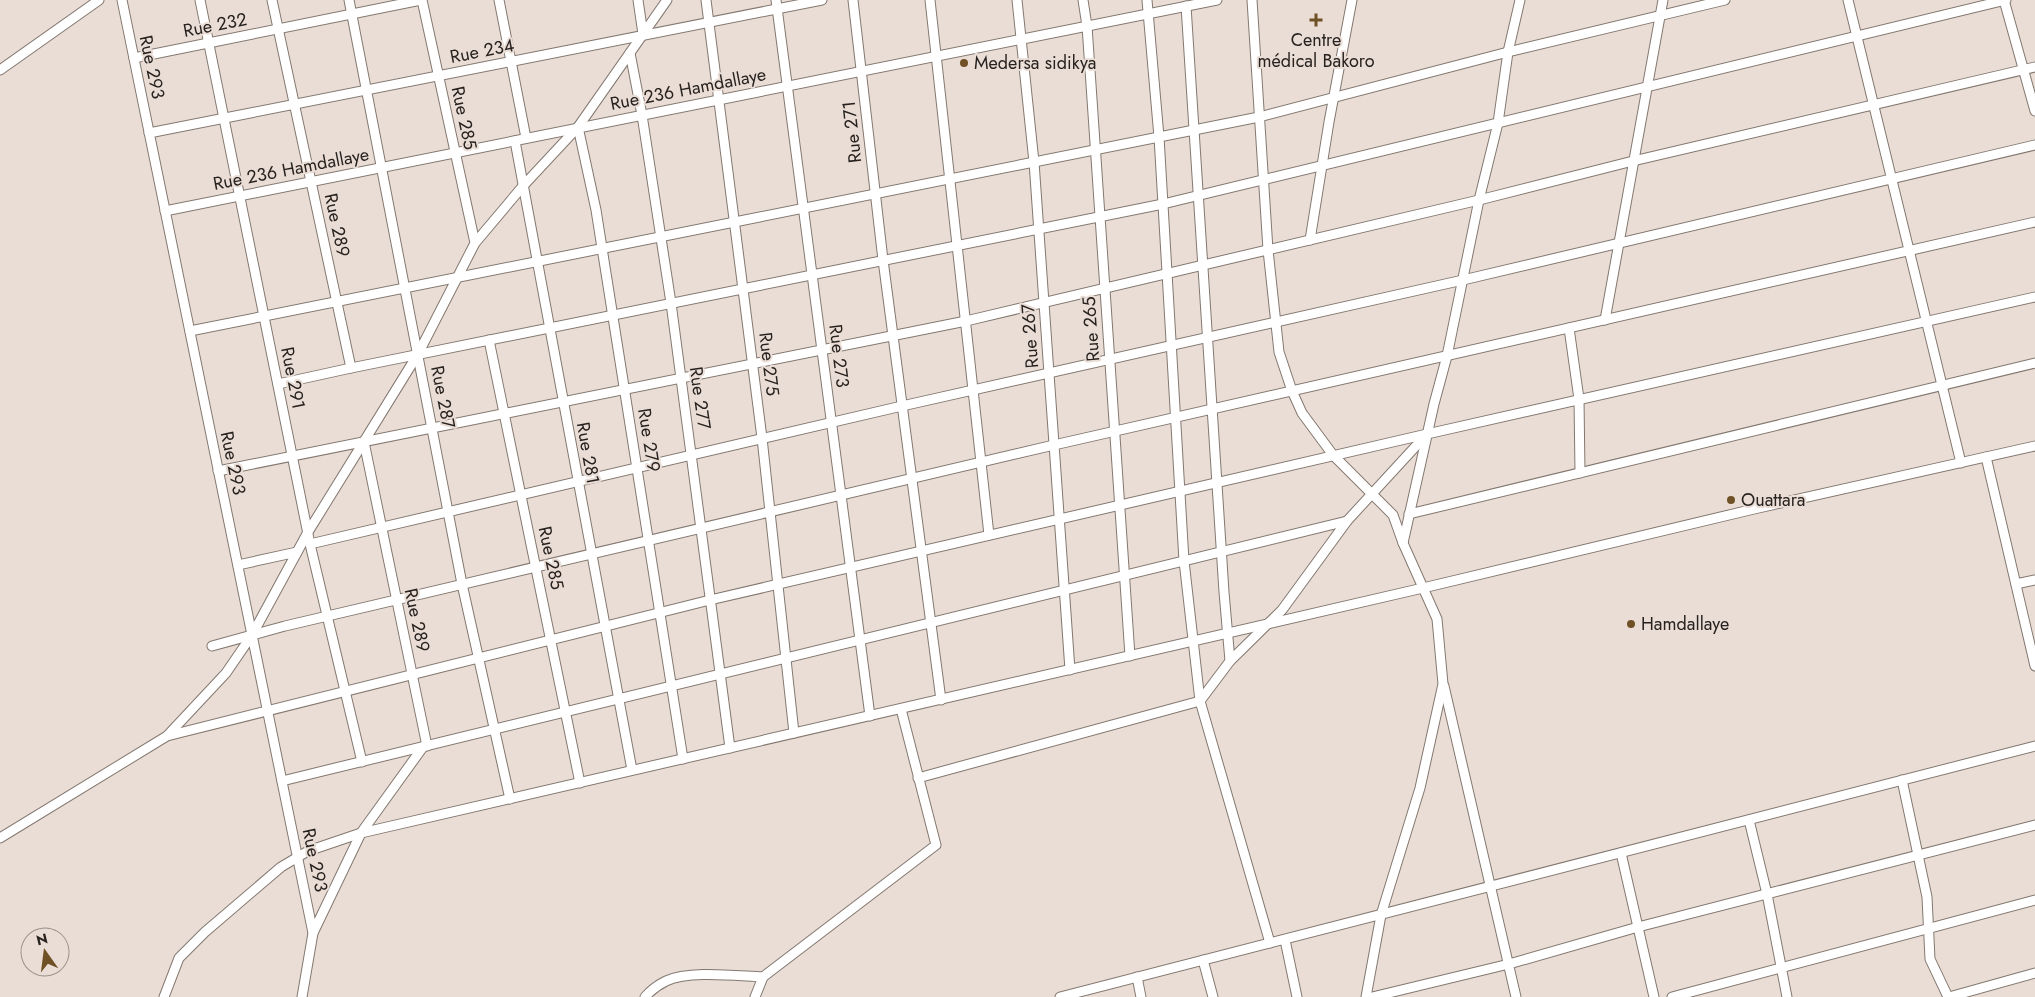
<svg xmlns="http://www.w3.org/2000/svg" width="2035" height="997" font-family="Jost,sans-serif">
	<style>
		.lines { fill: none; stroke-linecap: round; stroke-linejoin: round }
		.minor-casing { stroke: #837870; stroke-width: 11 }
		.minor { stroke: #fff; stroke-width: 9 }
		.poi-dot { fill: #6f5125; stroke: #eaddd5; stroke-width: 2 }
		.labels { text-anchor: middle; stroke-width: 4; stroke-linejoin: round; paint-order: stroke }
		.street-label { font-size: 18px; fill: #27221f; stroke: #eaddd5 }
		.poi-label { font-size: 18px; fill: #27221f; stroke: #eaddd5; text-anchor: start }
	</style>
	<rect width="100%" height="100%" fill="#eaddd5"/>
	<g class="lines">
		<g class="minor-casing">
			<g id="minor">
				<path d="M122,0L313,933"/>
				<path d="M200,0L310,544L362,762"/>
				<path d="M272,0L351,368"/>
				<path d="M349,0L462,584L510,799"/>
				<path d="M422,0L475,243"/>
				<path d="M499,0L526,138"/>
				<path d="M638,0L643,34"/>
				<path d="M706,0L762,438L794,733"/>
				<path d="M776,0L870,716"/>
				<path d="M853,0L883,260L941,700"/>
				<path d="M930,0L989,535"/>
				<path d="M1017,0L1034,162L1070,670"/>
				<path d="M1083,0L1087,26L1130,656"/>
				<path d="M1147,0L1159,137L1184,561L1200,701L1270,943"/>
				<path d="M1252,0L1268,250L1279,352L1292,391L1302,413L1333,455L1393,515L1403,543L1437,619L1443,684L1420,788L1381,915L1366,997"/>
				<path d="M1848,0L1961,463"/>
				<path d="M2004,0L2035,111"/>
				<path d="M1186,6L1224,592L1230,661"/>
				<path d="M630,53L642,115L671,303L730,748"/>
				<path d="M134,58L421,0"/>
				<path d="M0,70L99,0"/>
				<path d="M578,127L596,210L683,759"/>
				<path d="M149,133L822,0"/>
				<path d="M515,141L632,770"/>
				<path d="M165,211L1217,0"/>
				<path d="M1310,240L1329,122L1352,0"/>
				<path d="M1605,320L1663,0"/>
				<path d="M1569,328L1579,399L1580,473"/>
				<path d="M190,331L1259,117L1508,52L1725,0"/>
				<path d="M489,340L580,783"/>
				<path d="M278,384L351,368L1163,204L2006,0"/>
				<path d="M364,442L427,746"/>
				<path d="M1986,457L2035,666"/>
				<path d="M218,471L966,321L1479,200L1633,161L2035,67"/>
				<path d="M1409,514L2035,363"/>
				<path d="M1403,543L1434,404L1447,356L1479,200L1498,123L1508,52L1520,0"/>
				<path d="M310,544L902,406L1463,280L2035,145"/>
				<path d="M238,565L297,552"/>
				<path d="M2016,584L2035,580"/>
				<path d="M212,646L285,626L1054,445L2035,222"/>
				<path d="M1444,686L1516,997"/>
				<path d="M167,736L710,600L1427,434L2035,297"/>
				<path d="M918,778L1200,701L1230,661L1282,610L1347,521L1427,434"/>
				<path d="M1902,780L1927,897L1930,959L1948,997"/>
				<path d="M282,781L1347,521"/>
				<path d="M1749,820L1767,894L1787,997"/>
				<path d="M0,838L167,736L226,673L252,635L308,532L418,354L475,243L523,186L578,127L667,0"/>
				<path d="M1621,853L1654,997"/>
				<path d="M1285,940L1297,997"/>
				<path d="M1203,960L1213,997"/>
				<path d="M1137,977L1141,997"/>
				<path d="M164,997L179,958L205,932L281,867L308,851L361,833L1423,588L1754,509L2035,446"/>
				<path d="M302,997L313,933L361,833L423,747"/>
				<path d="M645,997C651,990 658,985 666,981C689,970 737,976 763,977"/>
				<path d="M755,997L763,977L936,845L901,709"/>
				<path d="M1060,997L2035,746"/>
				<path d="M1372,997L1509,964L1638,927L2035,825"/>
				<path d="M1672,997L2035,900"/>
				<path d="M1949,997L2035,973"/>
			</g>
		</g>
		<use href="#minor" class="minor"/>
	</g>
	<g class="poi-dot">
		<path d="M1313.5 12.5h5v5h5v5h-5v5h-5v-5h-5v-5h5z"/>
		<circle cx="964" cy="63" r="5"/>
		<circle cx="1731" cy="500" r="5"/>
		<circle cx="1631" cy="624" r="5"/>
	</g>
	<g class="labels">
		<g class="street-label">
			<text transform="translate(215 25) rotate(-11)" y="6">Rue 232</text>
			<text transform="translate(482 51) rotate(-11)" y="6">Rue 234</text>
			<text transform="translate(152 67) rotate(78)" y="6">Rue 293</text>
			<text transform="translate(688 89) rotate(-11)" y="6">Rue 236 Hamdallaye</text>
			<text transform="translate(464 118) rotate(78)" y="6">Rue 285</text>
			<text transform="translate(852 132) rotate(-96)" y="6">Rue 271</text>
			<text transform="translate(291 169) rotate(-11)" y="6">Rue 236 Hamdallaye</text>
			<text transform="translate(337 225) rotate(78)" y="6">Rue 289</text>
			<text transform="translate(1091 329) rotate(-94)" y="6">Rue 265</text>
			<text transform="translate(1030 336) rotate(-94)" y="6">Rue 267</text>
			<text transform="translate(839 356) rotate(83)" y="6">Rue 273</text>
			<text transform="translate(769 364) rotate(83)" y="6">Rue 275</text>
			<text transform="translate(293 378) rotate(79)" y="6">Rue 291</text>
			<text transform="translate(443 397) rotate(79)" y="6">Rue 287</text>
			<text transform="translate(700 398) rotate(82)" y="6">Rue 277</text>
			<text transform="translate(649 440) rotate(81)" y="6">Rue 279</text>
			<text transform="translate(588 453) rotate(80)" y="6">Rue 281</text>
			<text transform="translate(233 463) rotate(78)" y="6">Rue 293</text>
			<text transform="translate(551 558) rotate(78)" y="6">Rue 285</text>
			<text transform="translate(417 620) rotate(78)" y="6">Rue 289</text>
			<text transform="translate(315 860) rotate(78)" y="6">Rue 293</text>
		</g>
		<g class="poi-label">
			<text x="1316" y="46" text-anchor="middle">Centre<tspan x="1316" dy="21">médical Bakoro</tspan></text>
			<text x="974" y="69">Medersa sidikya</text>
			<text x="1741" y="506">Ouattara</text>
			<text x="1641" y="630">Hamdallaye</text>
		</g>
	</g>
	<g transform="translate(45 952) rotate(346)"><circle r="24" fill="#eaddd5" stroke="#9c928c"/>
	<path d="M0-4L9 19L0 12L-9 19Z" fill="#6f5125"/>
	<text y="-8" font-size="14" font-weight="bold" text-anchor="middle" fill="#27221f">N</text>
	</g>
</svg>
